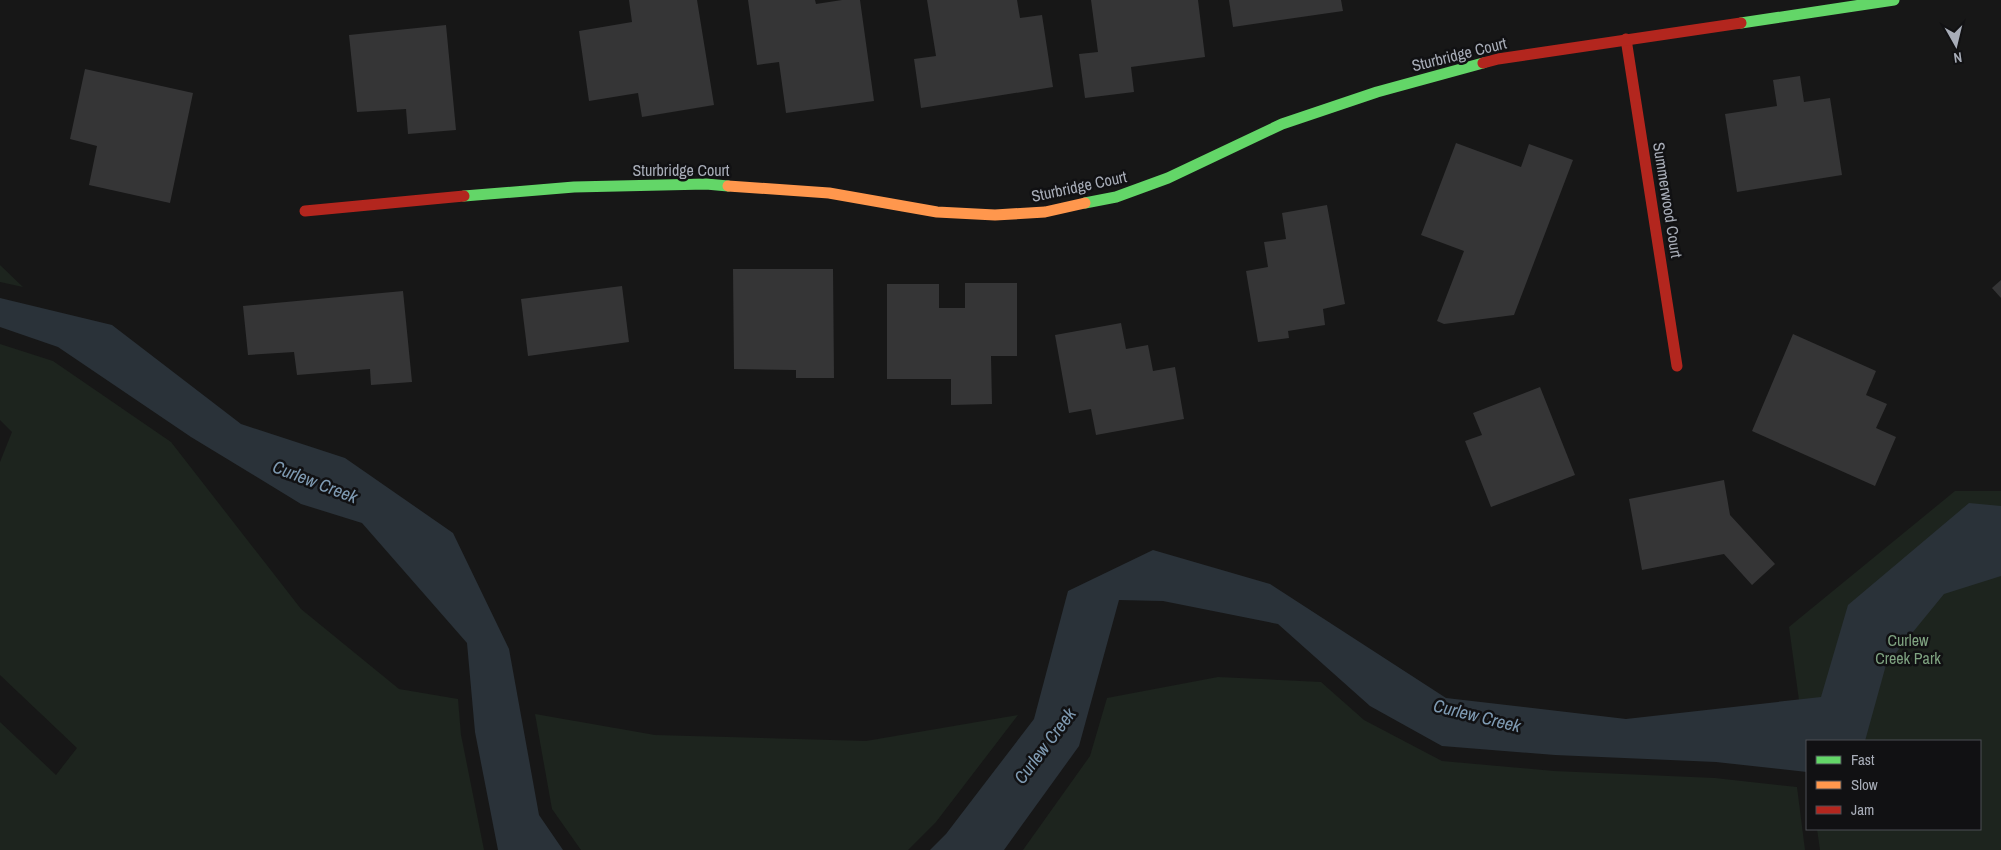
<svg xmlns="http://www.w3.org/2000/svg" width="2001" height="850" font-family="'Archivo Narrow',sans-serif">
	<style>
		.green { fill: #1d241e }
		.water { fill: #2a3239 }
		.building { fill: #353536 }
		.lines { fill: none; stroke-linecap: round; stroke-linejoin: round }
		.fast { stroke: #63d668; stroke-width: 11 }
		.slow { stroke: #ff974d; stroke-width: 11 }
		.jam { stroke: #b3261e; stroke-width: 11 }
		.labels { text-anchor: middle; stroke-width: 5; stroke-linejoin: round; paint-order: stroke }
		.street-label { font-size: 16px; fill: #a8adb8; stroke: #111113 }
		.park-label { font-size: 16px; fill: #7fa381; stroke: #111113 }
		.water-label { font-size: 18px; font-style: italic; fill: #7f9bb3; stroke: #111113 }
	</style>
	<rect width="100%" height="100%" fill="#171717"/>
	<g class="green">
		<path d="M0,265L23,287L0,282Z"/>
		<path d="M0,344L53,361L171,442L301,609L399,689L458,699L461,735L484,850H0V722L56,775L77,748L0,675V462L12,432L0,420Z"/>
		<path d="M1955,491H2001V850H1820L1817,829H1980V741H1807V759L1789,627Z"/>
		<path d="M1218,677L1321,682L1364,720L1442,761L1554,771L1715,778L1797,787L1805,850H1023L1090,756L1107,698Z"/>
		<path d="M535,714L655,735L866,741L1018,715L936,822L908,850H581L552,809Z"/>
	</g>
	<g class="water">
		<path d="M0,298L112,325L241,424L345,458L453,533L509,649L539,815L563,850H498L475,732L467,643L362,523L301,504L191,437L58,347L0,327Z"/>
		<path d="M1969,503L2001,506V576L1944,594L1886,665L1865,741H1807V772L1716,762L1555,755L1442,746L1370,706L1278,624L1163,601L1119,600L1079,746L1004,850H930L946,834L1034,719L1068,591L1153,550L1270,584L1446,698L1626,719L1821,697L1848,605Z"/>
	</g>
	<g class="building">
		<path d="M629,0H697L714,105L642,117L638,93L589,101L579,31L632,22Z"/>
		<path d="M748,0H815L816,4L842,0H860L874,101L786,113L779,62L757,65Z"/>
		<path d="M927,0H1017L1020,18L1042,15L1053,87L921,108L914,59L936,56Z"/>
		<path d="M1091,0H1198L1205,57L1131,67L1134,92L1085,98L1079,54L1098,52Z"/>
		<path d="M1229,0H1341L1343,11L1233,27Z"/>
		<path d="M446,25L456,130L408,134L406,109L357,112L349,35Z"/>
		<path d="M85,69L193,93L170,203L89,185L97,146L70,139Z"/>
		<path d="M1800,76L1804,102L1830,98L1842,175L1737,192L1725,114L1777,106L1773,80Z"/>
		<path d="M1456,143L1521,167L1529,144L1573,160L1514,315L1444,324L1437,321L1464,251L1421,235Z"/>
		<path d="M1327,205L1345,304L1323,309L1325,325L1288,331L1289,338L1258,342L1246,271L1268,267L1264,242L1286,239L1282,213Z"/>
		<path d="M733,269H833L834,378H796V370L734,369Z"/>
		<path d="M2001,280V298L1992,288Z"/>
		<path d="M965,283H1017V356H991L992,404L951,405V379H887V284H939V308H965Z"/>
		<path d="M622,286L629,342L528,356L521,299Z"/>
		<path d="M403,291L412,382L371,385L370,369L297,375L294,352L248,355L243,306Z"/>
		<path d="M1121,323L1126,349L1148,345L1153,371L1175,367L1184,419L1096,435L1091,409L1069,413L1055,335Z"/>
		<path d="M1793,334L1876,371L1866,395L1887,404L1876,428L1896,437L1875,486L1752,431Z"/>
		<path d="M1540,387L1575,475L1491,507L1465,441L1482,435L1473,413Z"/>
		<path d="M1724,480L1730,515L1775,564L1752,585L1724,554L1642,570L1629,499Z"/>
	</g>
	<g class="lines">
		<g class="fast">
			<path d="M1741,23L1894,0"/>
			<path d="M464,196L574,187L706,184L728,186"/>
			<path d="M1085,203L1116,197L1168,178L1282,124L1377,92L1483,63"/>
		</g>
		<path class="slow" d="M728,186L829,193L937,212L995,215L1045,212L1085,203"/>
		<g class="jam">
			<path d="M1626,39L1677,366"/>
			<path d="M1483,63L1498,59L1741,23"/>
			<path d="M305,211L464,196"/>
		</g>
	</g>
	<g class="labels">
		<g class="street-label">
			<text transform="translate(1459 54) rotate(-14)" y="6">Sturbridge Court</text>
			<text x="681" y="176">Sturbridge Court</text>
			<text transform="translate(1079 186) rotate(-12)" y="6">Sturbridge Court</text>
			<text transform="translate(1668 200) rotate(81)" y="6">Summerwood Court</text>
		</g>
		<g class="park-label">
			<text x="1908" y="646">Curlew<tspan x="1908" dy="18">Creek Park</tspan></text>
		</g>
		<g class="water-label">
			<text transform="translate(315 482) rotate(21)" y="6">Curlew Creek</text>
			<text transform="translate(1477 716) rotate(14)" y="6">Curlew Creek</text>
			<text transform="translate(1045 746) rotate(-53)" y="6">Curlew Creek</text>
		</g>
	</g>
	<rect x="1806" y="740" width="175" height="90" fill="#111113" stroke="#4d4f55"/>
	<rect x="1816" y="756" width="25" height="8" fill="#63d668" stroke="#4d4f55"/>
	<text x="1851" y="765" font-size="15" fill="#a8adb8">Fast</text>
	<rect x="1816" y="781" width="25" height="8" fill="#ff974d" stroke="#4d4f55"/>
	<text x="1851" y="790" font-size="15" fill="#a8adb8">Slow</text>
	<rect x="1816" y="806" width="25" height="8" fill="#b3261e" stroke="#4d4f55"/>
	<text x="1851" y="815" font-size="15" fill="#a8adb8">Jam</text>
	<g transform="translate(1956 45) rotate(172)" stroke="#111113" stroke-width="4" paint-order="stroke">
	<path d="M0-4L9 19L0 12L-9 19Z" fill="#a8adb8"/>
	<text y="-8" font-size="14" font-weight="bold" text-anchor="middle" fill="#a8adb8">N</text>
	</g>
</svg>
